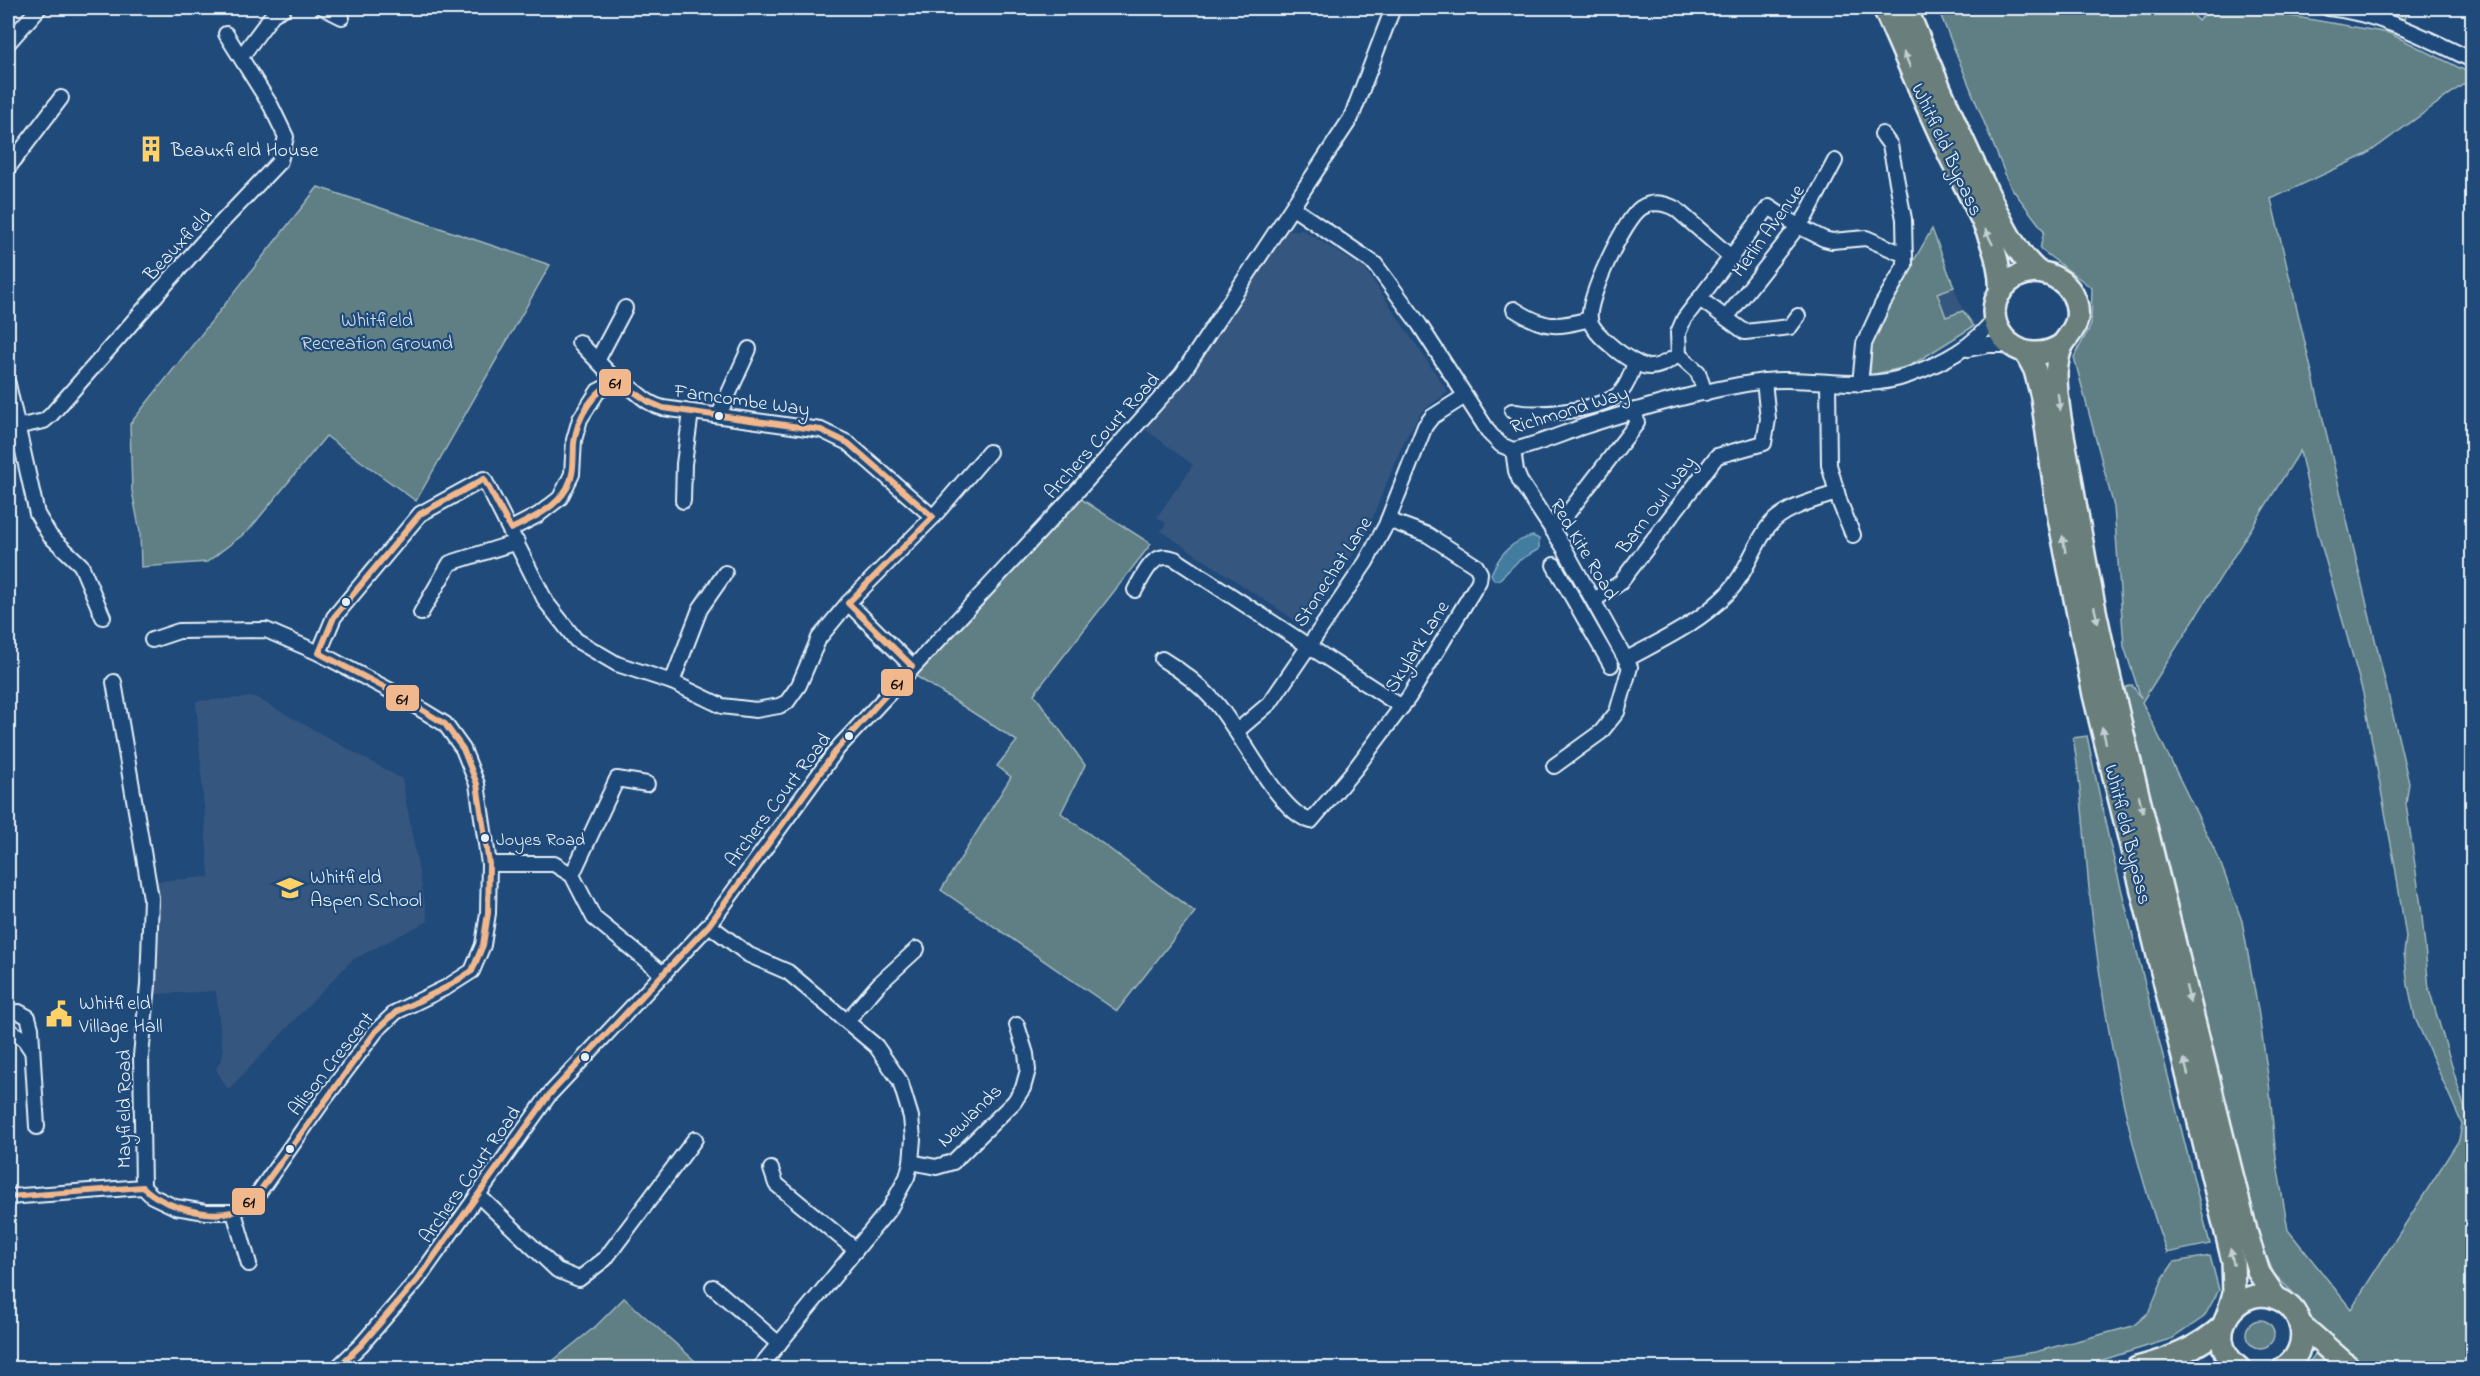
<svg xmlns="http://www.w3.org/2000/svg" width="2480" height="1376" font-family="'Indie Flower',sans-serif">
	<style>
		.built { fill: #36577f }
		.green { fill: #5e7f84; stroke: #a3b8be; stroke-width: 1.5; fill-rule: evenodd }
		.water { fill: #437b9e; stroke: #85aac2; stroke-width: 1.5 }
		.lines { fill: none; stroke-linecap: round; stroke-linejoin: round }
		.minor-casing { stroke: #e8f1f8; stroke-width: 18 }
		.highway-casing { stroke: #e8f1f8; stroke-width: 26 }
		.minor { stroke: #1f4a7a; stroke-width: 14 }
		.highway { stroke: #6b7f7c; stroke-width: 21 }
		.bus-1-casing { stroke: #1f4a7a; stroke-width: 10 }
		.bus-1 { stroke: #f1b78d; stroke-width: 6 }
		.oneway { fill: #c2cfd3 }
		.bus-dot { fill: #e8f1f8; stroke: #1f4a7a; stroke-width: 2 }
		.labels { text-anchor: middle; stroke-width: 4.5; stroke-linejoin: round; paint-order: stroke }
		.bus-label { font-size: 18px; fill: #e8f1f8; stroke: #1f4a7a; text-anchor: start }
		.poi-label { font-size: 20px; fill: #e8f1f8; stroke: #1f4a7a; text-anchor: start }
		.street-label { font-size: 20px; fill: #e8f1f8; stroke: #1f4a7a }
		.park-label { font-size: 20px; fill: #d3e0e7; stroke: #1f4a7a }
		.line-badge { stroke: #1f4a7a; stroke-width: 2 }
		.pale-badge-label { font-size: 16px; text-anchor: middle; font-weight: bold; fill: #111 }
	</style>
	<rect width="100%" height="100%" fill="#1f4a7a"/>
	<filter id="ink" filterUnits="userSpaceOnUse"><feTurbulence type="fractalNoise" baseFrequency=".0167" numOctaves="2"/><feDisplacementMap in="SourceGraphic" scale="12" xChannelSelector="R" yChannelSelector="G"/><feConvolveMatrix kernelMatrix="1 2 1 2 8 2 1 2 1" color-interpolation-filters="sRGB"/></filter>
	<g filter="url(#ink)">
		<g class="built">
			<path d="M1288,230H1303L1365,269L1448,392L1421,412L1404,441L1365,536L1313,617L1296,621L1161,531L1166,523L1157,517L1193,465L1145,429Z"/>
			<path d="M1954,287L1963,311L1946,317L1937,292Z"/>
			<path d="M255,697L402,779L428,921L352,960L228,1090L216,1069L223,1055L216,991L156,994L159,895L157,881L209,877L196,701Z"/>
		</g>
		<g class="green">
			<path d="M1941,8H2189L2198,21L2211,8H2245L2389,33L2472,74V78L2367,154L2271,199L2409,783L2406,804L2421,906L2429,989L2472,1133V1181L2464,1162L2472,1196V1368H2362L2337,1350L2309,1317L2293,1293L2274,1274L2258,1236L2163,843L2119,690L2132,685L2141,698L2124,646L2114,507L2074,357L2091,325L2092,288L2040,249L2044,231L2010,186L1939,11ZM2300,451L2318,533L2363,693L2395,866L2406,937L2404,953L2408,985L2415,1018L2462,1124L2459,1140L2351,1309L2288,1230L2276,1158L2269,1082L2258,1009L2242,921L2219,859L2142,702Z"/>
			<path d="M2367,8H2412L2404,20Z"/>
			<path d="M318,187L550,265L416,501L326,436L249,530L207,562L141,567L140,532L132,491L130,424Z"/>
			<path d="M1932,229L1954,287L1937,293L1946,317L1963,311L1974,326L1910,366L1870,375L1873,332Z"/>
			<path d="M1078,497L1151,544L1034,694L1085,765L1061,813L1195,912L1117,1011L941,890L1011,777L997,766L1017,741L916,676Z"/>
			<path d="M2087,736L2109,840L2210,1244L2167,1253C2124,1136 2102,1012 2089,888C2084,837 2082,788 2073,738Z"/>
			<path d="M2210,1256L2219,1290L2204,1317L2173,1338L2077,1368H1938L2035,1352L2133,1326L2149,1312L2163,1278L2174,1262Z"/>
			<path d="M624,1298L703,1368H544L596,1326Z"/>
			<circle cx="2260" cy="1334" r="14"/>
			<path d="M2316,1353L2338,1368H2305Z"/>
			<path d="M2206,1359L2215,1368H2177L2205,1359Z"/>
		</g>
		<path class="water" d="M1533,536L1539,539V549L1518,561L1499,580H1494L1491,574C1500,554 1511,541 1533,536Z"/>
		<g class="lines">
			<g class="minor-casing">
				<g id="minor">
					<path d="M324,8L342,17"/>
					<path d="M2328,8C2378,13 2427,38 2472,60"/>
					<path d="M8,43L39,8"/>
					<path d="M241,57L273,14L284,8"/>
					<path d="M8,168L61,98"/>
					<path d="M1293,208L1375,264L1419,324L1490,434L1501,445L1513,450C1536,445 1559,435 1582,427C1641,408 1702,390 1764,381C1813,375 1861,393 1909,375C1942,363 1975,347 1995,317"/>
					<path d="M1700,299L1745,332L1790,327L1798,316"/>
					<path d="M1514,309C1545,329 1555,328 1590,319"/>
					<path d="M1726,318L1806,216L1835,161"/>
					<path d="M579,342L609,373L612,383"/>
					<path d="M1968,349L1989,345H2010"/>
					<path d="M1679,355C1670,360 1661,367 1650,367C1634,367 1593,335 1590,320C1586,300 1625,218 1641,208C1653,200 1665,203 1676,209L1732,258"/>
					<path d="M598,359L625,308"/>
					<path d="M1828,382L1829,465L1840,503L1853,535"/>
					<path d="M8,384L37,514L50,536L81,565L103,617"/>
					<path d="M1860,384L1864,344L1882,305L1905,265L1904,219L1890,145L1882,134"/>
					<path d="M1705,393L1698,372L1679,355L1678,333L1684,319L1769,207L1798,226L1824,239L1832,241L1866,238L1905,255"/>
					<path d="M1512,411C1535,418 1603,410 1621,392C1628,384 1632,372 1635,362"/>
					<path d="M719,415L749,349"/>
					<path d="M16,427L44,421L51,415L202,243L280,161L286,137L271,106L226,34"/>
					<path d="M1513,450L1516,471L1520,481L1563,546L1630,667L1617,712L1601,732L1554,766"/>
					<path d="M683,501L684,464L691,412"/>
					<path d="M1551,526L1564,518L1637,423L1635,410"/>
					<path d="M511,529L538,515L560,498L572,474L574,440L580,419L598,391L618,381C636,387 641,402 663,408L821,430L848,443L933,517"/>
					<path d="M1554,565L1611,665"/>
					<path d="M1135,590C1145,573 1153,550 1175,559L1402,707"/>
					<path d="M1594,600L1620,583L1717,456L1764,443L1768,419L1764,381"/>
					<path d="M848,603L912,666"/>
					<path d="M421,613L450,563L517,542"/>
					<path d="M319,653L334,617L420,514L484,479L546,602L576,640L617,664L672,682L722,706L756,710L779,706L787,702L799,685L819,638L848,603L933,517L989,452"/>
					<path d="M1162,659C1182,671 1200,685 1216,703C1240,730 1278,813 1311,821L1355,769L1409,697L1479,581L1480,573L1476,566L1428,535L1388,520"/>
					<path d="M1627,659C1662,640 1699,623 1727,594C1746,574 1752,549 1768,527C1782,508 1815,500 1837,493"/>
					<path d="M114,682L151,898L148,985L141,1056L143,1187"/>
					<path d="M672,682L700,609L725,573"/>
					<path d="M1237,731L1270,703L1366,562L1386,525L1425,426L1432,417L1465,396"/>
					<path d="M489,864H554L572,875L594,918L664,975"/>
					<path d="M572,875L617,779L647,784"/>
					<path d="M709,925L749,955L788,972L876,1046L900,1081L911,1117L913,1139L911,1162L907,1177L890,1208L759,1368"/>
					<path d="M8,1013L19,1012L28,1017L31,1028L37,1127"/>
					<path d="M847,1021L879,984L917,949"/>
					<path d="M8,1030L24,1039L32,1051"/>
					<path d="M911,1162L936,1167L953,1162L1014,1102L1023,1088L1028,1070L1026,1054L1017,1025"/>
					<path d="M771,1169L776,1184L856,1250"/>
					<path d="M143,1187L152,1196L175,1207L206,1212H234L259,1192L323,1101L376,1031L396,1012L447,987L472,971L483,945L488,913L489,864L477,784L463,749L445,724L391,691L319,653L266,630L179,631L152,640"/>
					<path d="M478,1195L557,1270L579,1279L605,1259L695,1139"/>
					<path d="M8,1197L143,1187"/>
					<path d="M234,1212L249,1264"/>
					<path d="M713,1287L779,1344"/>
					<path d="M337,1368L361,1345L418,1279L549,1095L709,925L838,748L1071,498L1182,374L1351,118L1393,8"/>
				</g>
			</g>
			<g class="highway-casing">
				<g id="highway">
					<path d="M1884,8C1904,53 1923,98 1944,143C1963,187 2004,245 2000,293"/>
					<path d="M1906,8C1931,68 1956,129 1985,187C2000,218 2012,249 2038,272"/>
					<path d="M2063,344C2017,376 1969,316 2009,282C2037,258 2082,282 2077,319C2075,330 2068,336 2063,344C2058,352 2057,364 2056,373C2056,407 2065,444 2071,478C2084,561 2101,644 2121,726C2163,896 2205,1065 2247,1235L2259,1273L2276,1298"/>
					<path d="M2026,353L2035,370L2042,397L2059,518L2094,695L2233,1261L2234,1293L2228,1314"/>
					<path d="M2300,1324L2350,1368"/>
					<path d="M2137,1368C2170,1359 2197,1349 2223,1326"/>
					<path d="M2239,1368C2197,1337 2240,1275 2284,1302C2293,1308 2299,1318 2301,1328C2304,1344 2297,1359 2284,1368"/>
				</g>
			</g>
			<use href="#minor" class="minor"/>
			<use href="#highway" class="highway"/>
			<g class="bus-1-casing">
				<path id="bus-1" d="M8,1197L143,1187C162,1206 205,1218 232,1212C241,1210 252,1198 259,1192L376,1031L396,1012L447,987L472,971L483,945L488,913L489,864L477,784L463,749L445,724L391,691L319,653L334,617L420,514L484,479L511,529C531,519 555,509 567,488C575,474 573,458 574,443C577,418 593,389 618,381L649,402L663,408L821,430L848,443L933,517L848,603L912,666L838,748L709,925L549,1095L418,1279L361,1345L337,1368"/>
			</g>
			<use href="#bus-1" class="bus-1"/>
		</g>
		<defs><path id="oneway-solid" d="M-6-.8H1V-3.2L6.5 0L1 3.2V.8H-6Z" transform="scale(1.5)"/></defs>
		<g class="oneway">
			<use href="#oneway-solid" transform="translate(1907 60) rotate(-113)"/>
			<use href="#oneway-solid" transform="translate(1989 237) rotate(-116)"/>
			<use href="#oneway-solid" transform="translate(2059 402) rotate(82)"/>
			<use href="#oneway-solid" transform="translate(2064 544) rotate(-100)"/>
			<use href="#oneway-solid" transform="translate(2096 615) rotate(78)"/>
			<use href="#oneway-solid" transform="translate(2104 735) rotate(-104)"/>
			<use href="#oneway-solid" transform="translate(2141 804) rotate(76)"/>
			<use href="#oneway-solid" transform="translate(2188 994) rotate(76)"/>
			<use href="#oneway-solid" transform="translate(2186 1067) rotate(-104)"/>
			<use href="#oneway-solid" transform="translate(2232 1257) rotate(-102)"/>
		</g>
	</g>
	<defs>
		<g id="building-bare" transform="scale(2.07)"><path d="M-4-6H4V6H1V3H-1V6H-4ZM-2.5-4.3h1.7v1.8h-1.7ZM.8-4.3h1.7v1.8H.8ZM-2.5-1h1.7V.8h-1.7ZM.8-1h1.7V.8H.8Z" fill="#ffd166" stroke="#1f4a7a" stroke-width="2.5" paint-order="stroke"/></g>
		<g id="school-bare" transform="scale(2.07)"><path d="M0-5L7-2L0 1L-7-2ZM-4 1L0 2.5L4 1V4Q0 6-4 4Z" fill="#ffd166" stroke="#1f4a7a" stroke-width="2.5" paint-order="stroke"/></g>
		<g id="civic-bare" transform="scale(2.07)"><path d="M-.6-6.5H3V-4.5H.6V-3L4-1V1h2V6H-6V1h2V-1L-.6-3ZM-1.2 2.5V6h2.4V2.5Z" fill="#ffd166" stroke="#1f4a7a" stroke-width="2.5" paint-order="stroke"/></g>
	</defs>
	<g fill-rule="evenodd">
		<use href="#building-bare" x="151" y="149"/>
		<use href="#school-bare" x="290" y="888"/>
		<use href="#civic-bare" x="59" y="1014"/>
	</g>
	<g class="bus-dot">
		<circle cx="719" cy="416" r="5"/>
		<circle cx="346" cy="602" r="5"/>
		<circle cx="849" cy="736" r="5"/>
		<circle cx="485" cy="838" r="5"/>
		<circle cx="585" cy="1057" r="5"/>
		<circle cx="290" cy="1149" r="5"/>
	</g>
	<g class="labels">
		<g class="bus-label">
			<text x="496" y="845">Joyes Road</text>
		</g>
		<g class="poi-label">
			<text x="171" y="156">Beauxfield House</text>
			<text x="310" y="883">Whitfield<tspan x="310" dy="23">Aspen School</tspan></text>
			<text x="79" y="1009">Whitfield<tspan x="79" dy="23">Village Hall</tspan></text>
		</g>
		<g class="street-label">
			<text transform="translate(1948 149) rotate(65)" y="7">Whitfield Bypass</text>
			<text transform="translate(1767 230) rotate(-54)" y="7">Merlin Avenue</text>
			<text transform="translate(177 244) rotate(-47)" y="7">Beauxfield</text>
			<text transform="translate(742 399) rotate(8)" y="7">Farncombe Way</text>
			<text transform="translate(1569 409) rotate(-17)" y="7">Richmond Way</text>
			<text transform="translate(1101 435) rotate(-48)" y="7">Archers Court Road</text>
			<text transform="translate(1655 504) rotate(-53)" y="7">Barn Owl Way</text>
			<text transform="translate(1585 549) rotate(59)" y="7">Red Kite Road</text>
			<text transform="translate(1332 571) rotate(-57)" y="7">Stonechat Lane</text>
			<text transform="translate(1416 646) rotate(-58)" y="7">Skylark Lane</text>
			<text transform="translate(777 799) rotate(-53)" y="7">Archers Court Road</text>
			<text transform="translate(2129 834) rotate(76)" y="7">Whitfield Bypass</text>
			<text transform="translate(330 1063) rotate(-52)" y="7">Alison Crescent</text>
			<text transform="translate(123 1109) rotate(-90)" y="7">Mayfield Road</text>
			<text transform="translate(969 1115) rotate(-44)" y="7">Newlands</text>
			<text transform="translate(469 1174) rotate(-55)" y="7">Archers Court Road</text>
		</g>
		<g class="park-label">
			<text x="377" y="326">Whitfield<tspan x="377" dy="23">Recreation Ground</tspan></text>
		</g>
	</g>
	<g class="line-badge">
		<rect x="598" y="368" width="34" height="29" rx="6" fill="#f1b78d"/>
		<rect x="880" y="668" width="34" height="29" rx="6" fill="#f1b78d"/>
		<rect x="385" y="684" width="35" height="28" rx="6" fill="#f1b78d"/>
		<rect x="231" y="1187" width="35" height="29" rx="6" fill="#f1b78d"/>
	</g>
	<g class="pale-badge-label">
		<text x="615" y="388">61</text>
		<text x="897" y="689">61</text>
		<text x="402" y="704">61</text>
		<text x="249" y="1207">61</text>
	</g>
	<rect width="2480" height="1376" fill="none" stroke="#1f4a7a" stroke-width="30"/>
	<rect x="15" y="15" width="2450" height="1346" fill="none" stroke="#e8f1f8" stroke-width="2" filter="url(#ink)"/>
</svg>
